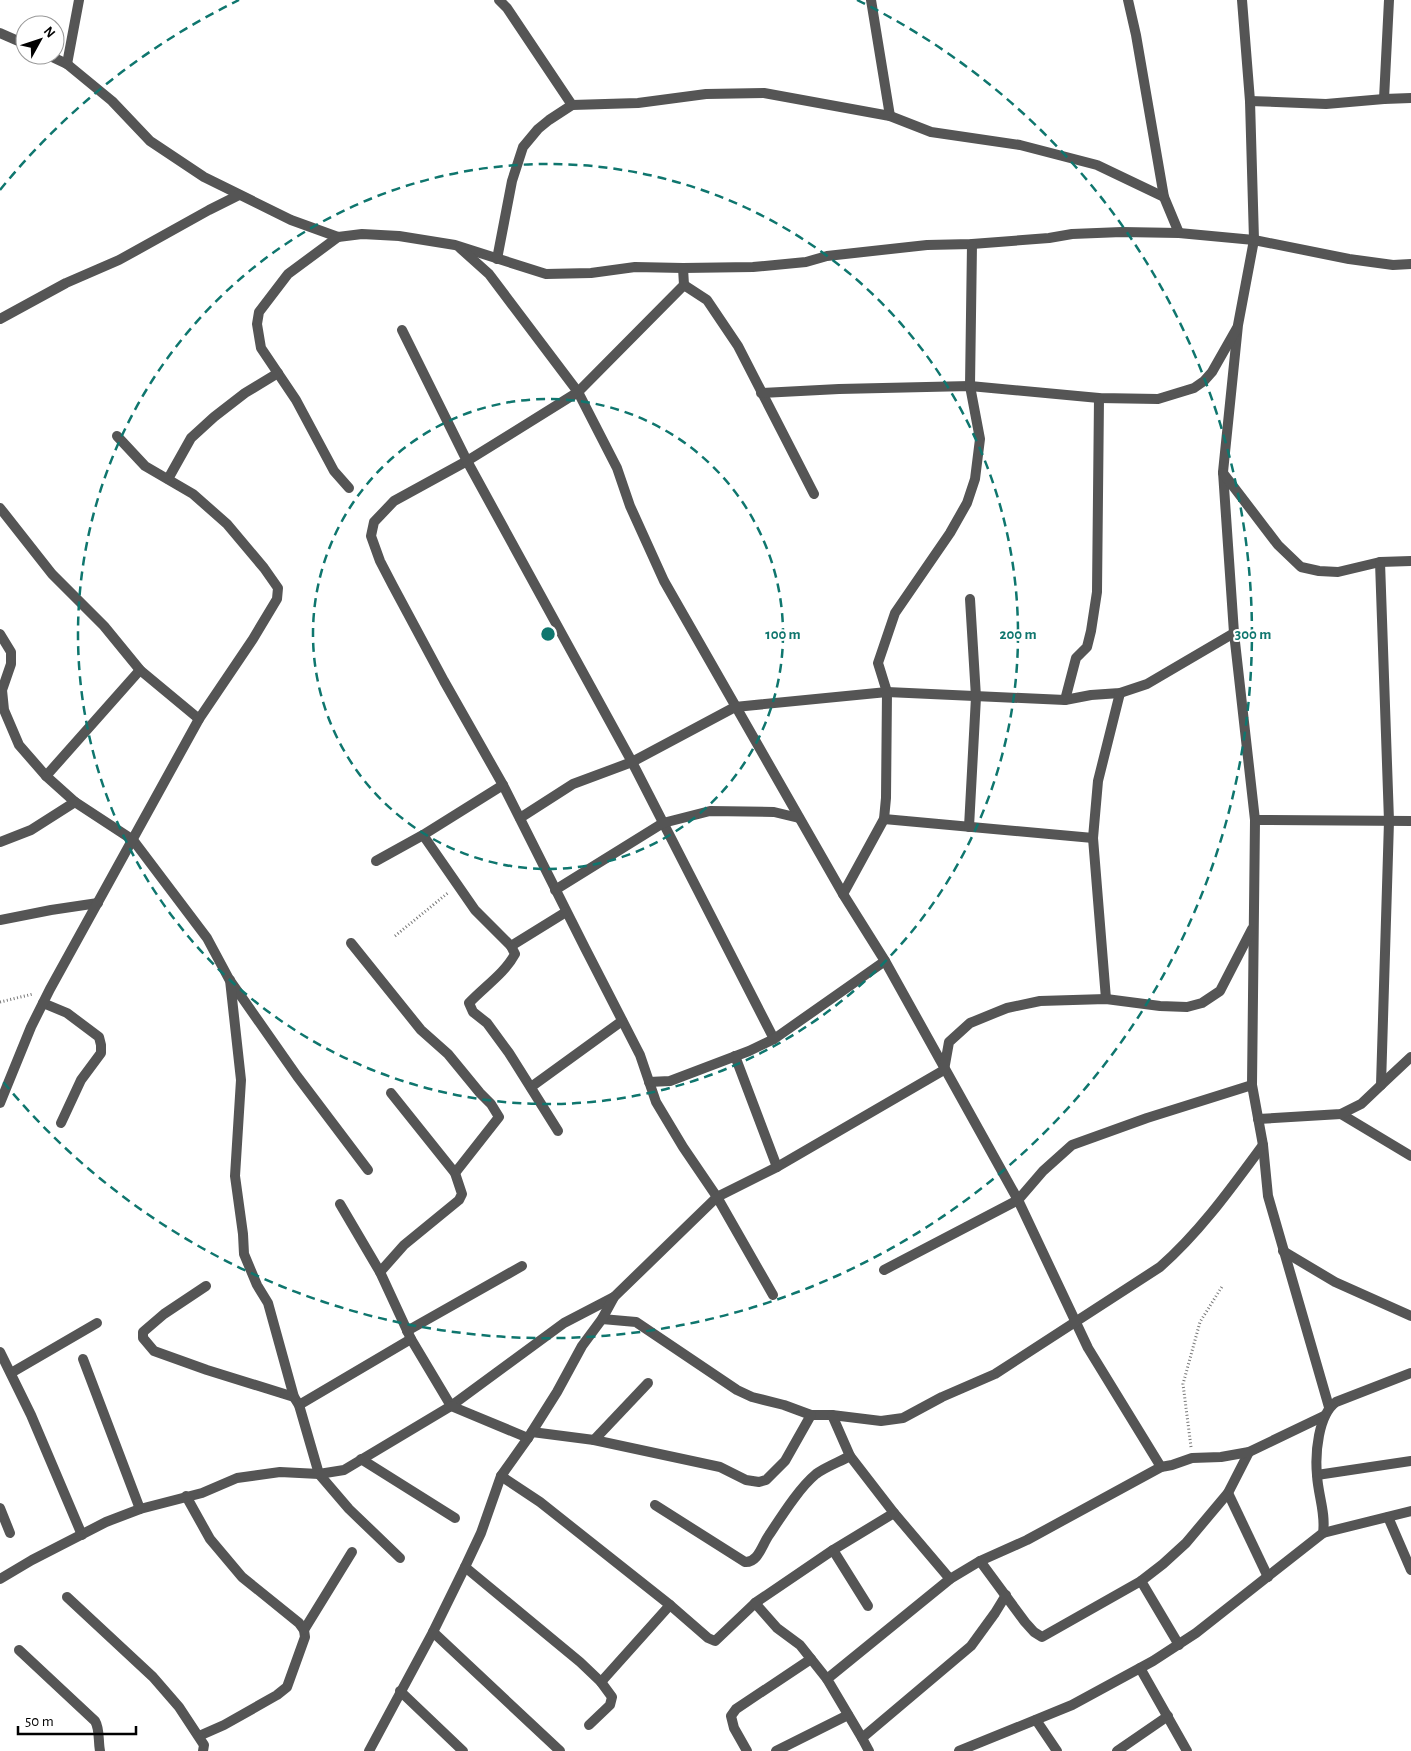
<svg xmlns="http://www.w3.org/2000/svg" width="1411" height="1751" font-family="'Alegreya Sans',sans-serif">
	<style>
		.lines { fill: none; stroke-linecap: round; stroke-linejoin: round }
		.path { stroke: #777; stroke-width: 3; stroke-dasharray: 1 2.5; stroke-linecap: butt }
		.minor { stroke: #555; stroke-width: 10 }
		.ring { fill: none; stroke: #0f766e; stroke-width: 2.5; stroke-dasharray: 9 6 }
		.centre { fill: #0f766e; stroke: #fff; stroke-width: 2.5 }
		.ring-label { font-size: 15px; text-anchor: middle; font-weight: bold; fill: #0f766e; stroke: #fff; stroke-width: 4; stroke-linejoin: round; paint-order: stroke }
	</style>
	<rect width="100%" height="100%" fill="#fff"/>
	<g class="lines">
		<g class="path">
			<path d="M395,936L449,892"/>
			<path d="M0,1002L33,994"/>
			<path d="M1191,1447L1183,1384L1200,1322L1223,1285"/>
		</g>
		<g class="minor">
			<path d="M499,0L507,8L572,105"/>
			<path d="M871,0L890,116"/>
			<path d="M1128,0L1136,35L1164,197L1179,233"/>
			<path d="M1242,0L1250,101L1254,240L1238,325L1223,472L1234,633L1255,820L1252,1085L1263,1145L1268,1196L1329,1407"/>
			<path d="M0,33L25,44"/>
			<path d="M48,55L67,64L112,101L150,141L204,177L291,220L338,237L362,234L399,236L455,245L546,274L591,273L635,267L683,268L753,267L806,262L827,256L927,245L972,244L1049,238L1072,234L1122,232L1179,233L1254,240L1349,259L1393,265L1411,264"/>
			<path d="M67,64L79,0"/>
			<path d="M1384,99L1389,0"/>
			<path d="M1250,101L1326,104L1384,99L1411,98"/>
			<path d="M338,237L288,274L259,312L257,324L261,348L296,400L334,471L349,488"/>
			<path d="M460,248L489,274L578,392L617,468L630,506L664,581L843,894L885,961L1018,1200L1088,1348L1161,1467"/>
			<path d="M497,259L512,181L523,147L538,129L549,120L572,105L638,103L706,94L764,93L890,116L931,132L1020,145L1097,165L1164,197"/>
			<path d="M683,268L684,285L578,392L467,461L394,501L374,522L371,536L380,561L393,586L444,681L503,785L585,948L640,1055L656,1102L683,1147L717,1197L773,1295"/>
			<path d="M684,285L707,300L738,346L814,494"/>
			<path d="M0,319L66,283L119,260L209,210L239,195"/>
			<path d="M402,330L467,461L632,762L774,1039"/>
			<path d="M761,393L839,389L970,386L1099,398L1158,399L1194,388L1204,381L1212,372L1237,328"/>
			<path d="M1223,473L1278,545L1301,567L1319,571L1338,572L1380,562L1411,561"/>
			<path d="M168,479L191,438L214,417L245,393L278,373"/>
			<path d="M0,508L52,574L104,626L140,670L199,719"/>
			<path d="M0,634L11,652V664L2,690L4,710L19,745L46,776L75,802L133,840L207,938L229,979L297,1076L368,1170"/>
			<path d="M1065,700L1076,658L1087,647L1091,631L1097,592L1099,398"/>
			<path d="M46,776L140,670"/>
			<path d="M520,818L573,784L632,762L735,707L887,692L1065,700L1091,695L1120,693L1147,684L1234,633"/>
			<path d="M884,819L1093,838"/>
			<path d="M1255,820L1411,821"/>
			<path d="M969,827L976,697L970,599"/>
			<path d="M423,835L475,910L511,946L566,912"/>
			<path d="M0,842L31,830L75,802"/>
			<path d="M376,861L423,835L503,785"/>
			<path d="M555,890L663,823L710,811L774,812L799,818"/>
			<path d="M843,894L884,819L886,798L887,692L878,663L895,613L950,533L967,503L975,479L980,439L970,386L972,244"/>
			<path d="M0,920L51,910L98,903"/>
			<path d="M351,943L421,1030L448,1054L480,1093L491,1104L499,1117L455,1173"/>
			<path d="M511,946L515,954C505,973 484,987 469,1003L473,1012L487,1023L509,1053L558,1131"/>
			<path d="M230,980L241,1080L235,1176L243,1234L244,1254L257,1285L268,1303L294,1397L299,1405L319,1474L349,1509L400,1558"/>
			<path d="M1106,999L1093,838L1098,781L1120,693"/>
			<path d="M43,1003L67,1013L99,1037L101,1045V1053L81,1080L61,1123"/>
			<path d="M735,1056L777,1167"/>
			<path d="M649,1082L670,1081L749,1051L774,1039L885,961"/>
			<path d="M1381,1085L1411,1057"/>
			<path d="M531,1087L622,1021"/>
			<path d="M0,1103L31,1027L50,989L199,719L253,639L277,599L278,588L264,568L227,524L193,494L145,466L117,436"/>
			<path d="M1341,1114L1411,1156"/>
			<path d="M1258,1119L1341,1114L1361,1104L1381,1085L1389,821L1380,562"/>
			<path d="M340,1204L380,1272L411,1339L451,1406L564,1323L614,1297"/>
			<path d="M1283,1251L1335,1282L1411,1316"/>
			<path d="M884,1270L1018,1200L1043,1171L1072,1145L1147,1118L1252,1085"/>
			<path d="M380,1272L404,1245L459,1200L462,1194L455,1173L391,1093"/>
			<path d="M206,1286L164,1314L143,1332V1338L154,1351L207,1370L294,1397"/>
			<path d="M602,1319L636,1322L737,1390L752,1397L784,1405L811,1415H832L881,1421L903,1418L942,1397L995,1374L1160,1267C1200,1232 1232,1187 1263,1145"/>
			<path d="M407,1331L522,1266"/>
			<path d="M0,1352L31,1415L82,1535"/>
			<path d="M83,1359L140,1509"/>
			<path d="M11,1373L97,1323"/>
			<path d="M299,1405L411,1339"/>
			<path d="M832,1415L850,1456L894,1513L950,1579"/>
			<path d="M532,1432L594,1440L720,1467L746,1480L759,1482L766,1480L785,1461L811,1415"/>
			<path d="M594,1440L648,1383"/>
			<path d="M361,1459L455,1518"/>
			<path d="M1317,1475L1411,1461"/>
			<path d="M501,1476L540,1502L670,1605L708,1638L715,1641L755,1603L833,1550L894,1513"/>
			<path d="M1228,1493L1268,1577"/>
			<path d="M186,1496L210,1539L242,1577L299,1623L304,1630L305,1637L287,1687L277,1695L224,1725L199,1736"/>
			<path d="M655,1505L745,1562C758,1563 762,1545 769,1535C781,1517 799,1488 816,1474C825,1467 839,1462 850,1456"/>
			<path d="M0,1508L10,1533"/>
			<path d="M1388,1517L1411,1570"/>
			<path d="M1323,1533L1411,1511"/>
			<path d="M833,1550L868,1606"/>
			<path d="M980,1561L1025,1622L1034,1632L1042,1637L1141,1581L1163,1564L1186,1543L1228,1493L1249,1452"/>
			<path d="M465,1567L580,1662L601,1682L612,1697L610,1705L589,1725"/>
			<path d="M0,1579L32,1560L106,1522L140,1509L202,1493L237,1478L280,1472L319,1474L344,1470L451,1406L528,1438"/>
			<path d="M1141,1581L1179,1645"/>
			<path d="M67,1597L153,1677L179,1707L204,1745L203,1751"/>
			<path d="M755,1603L777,1628L800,1645L827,1679"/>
			<path d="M304,1630L352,1552"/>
			<path d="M433,1632L560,1751"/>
			<path d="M19,1650L95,1721C100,1729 98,1741 100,1751"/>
			<path d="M1140,1668L1187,1751"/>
			<path d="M601,1682L670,1605"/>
			<path d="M400,1691L463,1751"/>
			<path d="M1036,1720L1057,1751"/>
			<path d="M862,1738L827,1679L950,1579L980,1561L1027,1540L1161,1467L1172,1465L1192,1458L1221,1457L1249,1452L1324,1416"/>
			<path d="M369,1751L433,1632L465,1567L481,1533L501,1476L528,1438L557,1392L582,1346L602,1319L614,1297L717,1197L777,1167L944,1070L949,1042L970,1023L1007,1008L1040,1001L1106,999L1160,1006L1187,1007L1202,1003L1220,991L1252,929"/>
			<path d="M747,1751L734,1728L731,1716L736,1709L811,1659"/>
			<path d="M776,1751L848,1715"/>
			<path d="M869,1751L862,1738L971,1646L995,1613L1006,1595"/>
			<path d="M959,1751L1072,1705L1153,1661L1196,1633L1323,1533C1326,1513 1318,1495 1317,1475C1315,1454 1318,1415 1336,1402L1411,1373"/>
			<path d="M1117,1751L1168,1716"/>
		</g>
	</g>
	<g class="ring">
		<circle cx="548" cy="634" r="235"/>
		<circle cx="548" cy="634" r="470"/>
		<path d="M0 190A705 705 0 0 1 239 0M857 0A705 705 0 1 1 0 1078"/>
	</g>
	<circle cx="548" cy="634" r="8" class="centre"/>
	<g class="ring-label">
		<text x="783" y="639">100 m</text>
		<text x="1018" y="639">200 m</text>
		<text x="1253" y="639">300 m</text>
	</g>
	<g transform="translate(40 40) rotate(50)"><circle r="24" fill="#ffffff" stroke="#999999"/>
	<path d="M0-4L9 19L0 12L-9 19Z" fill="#000000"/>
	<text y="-8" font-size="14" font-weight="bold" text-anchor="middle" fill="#000000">N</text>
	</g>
	<path d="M18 1726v8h118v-8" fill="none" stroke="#000000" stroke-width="2.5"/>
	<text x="25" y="1726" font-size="15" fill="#000000" stroke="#ffffff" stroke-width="4" paint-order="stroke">50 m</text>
</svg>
